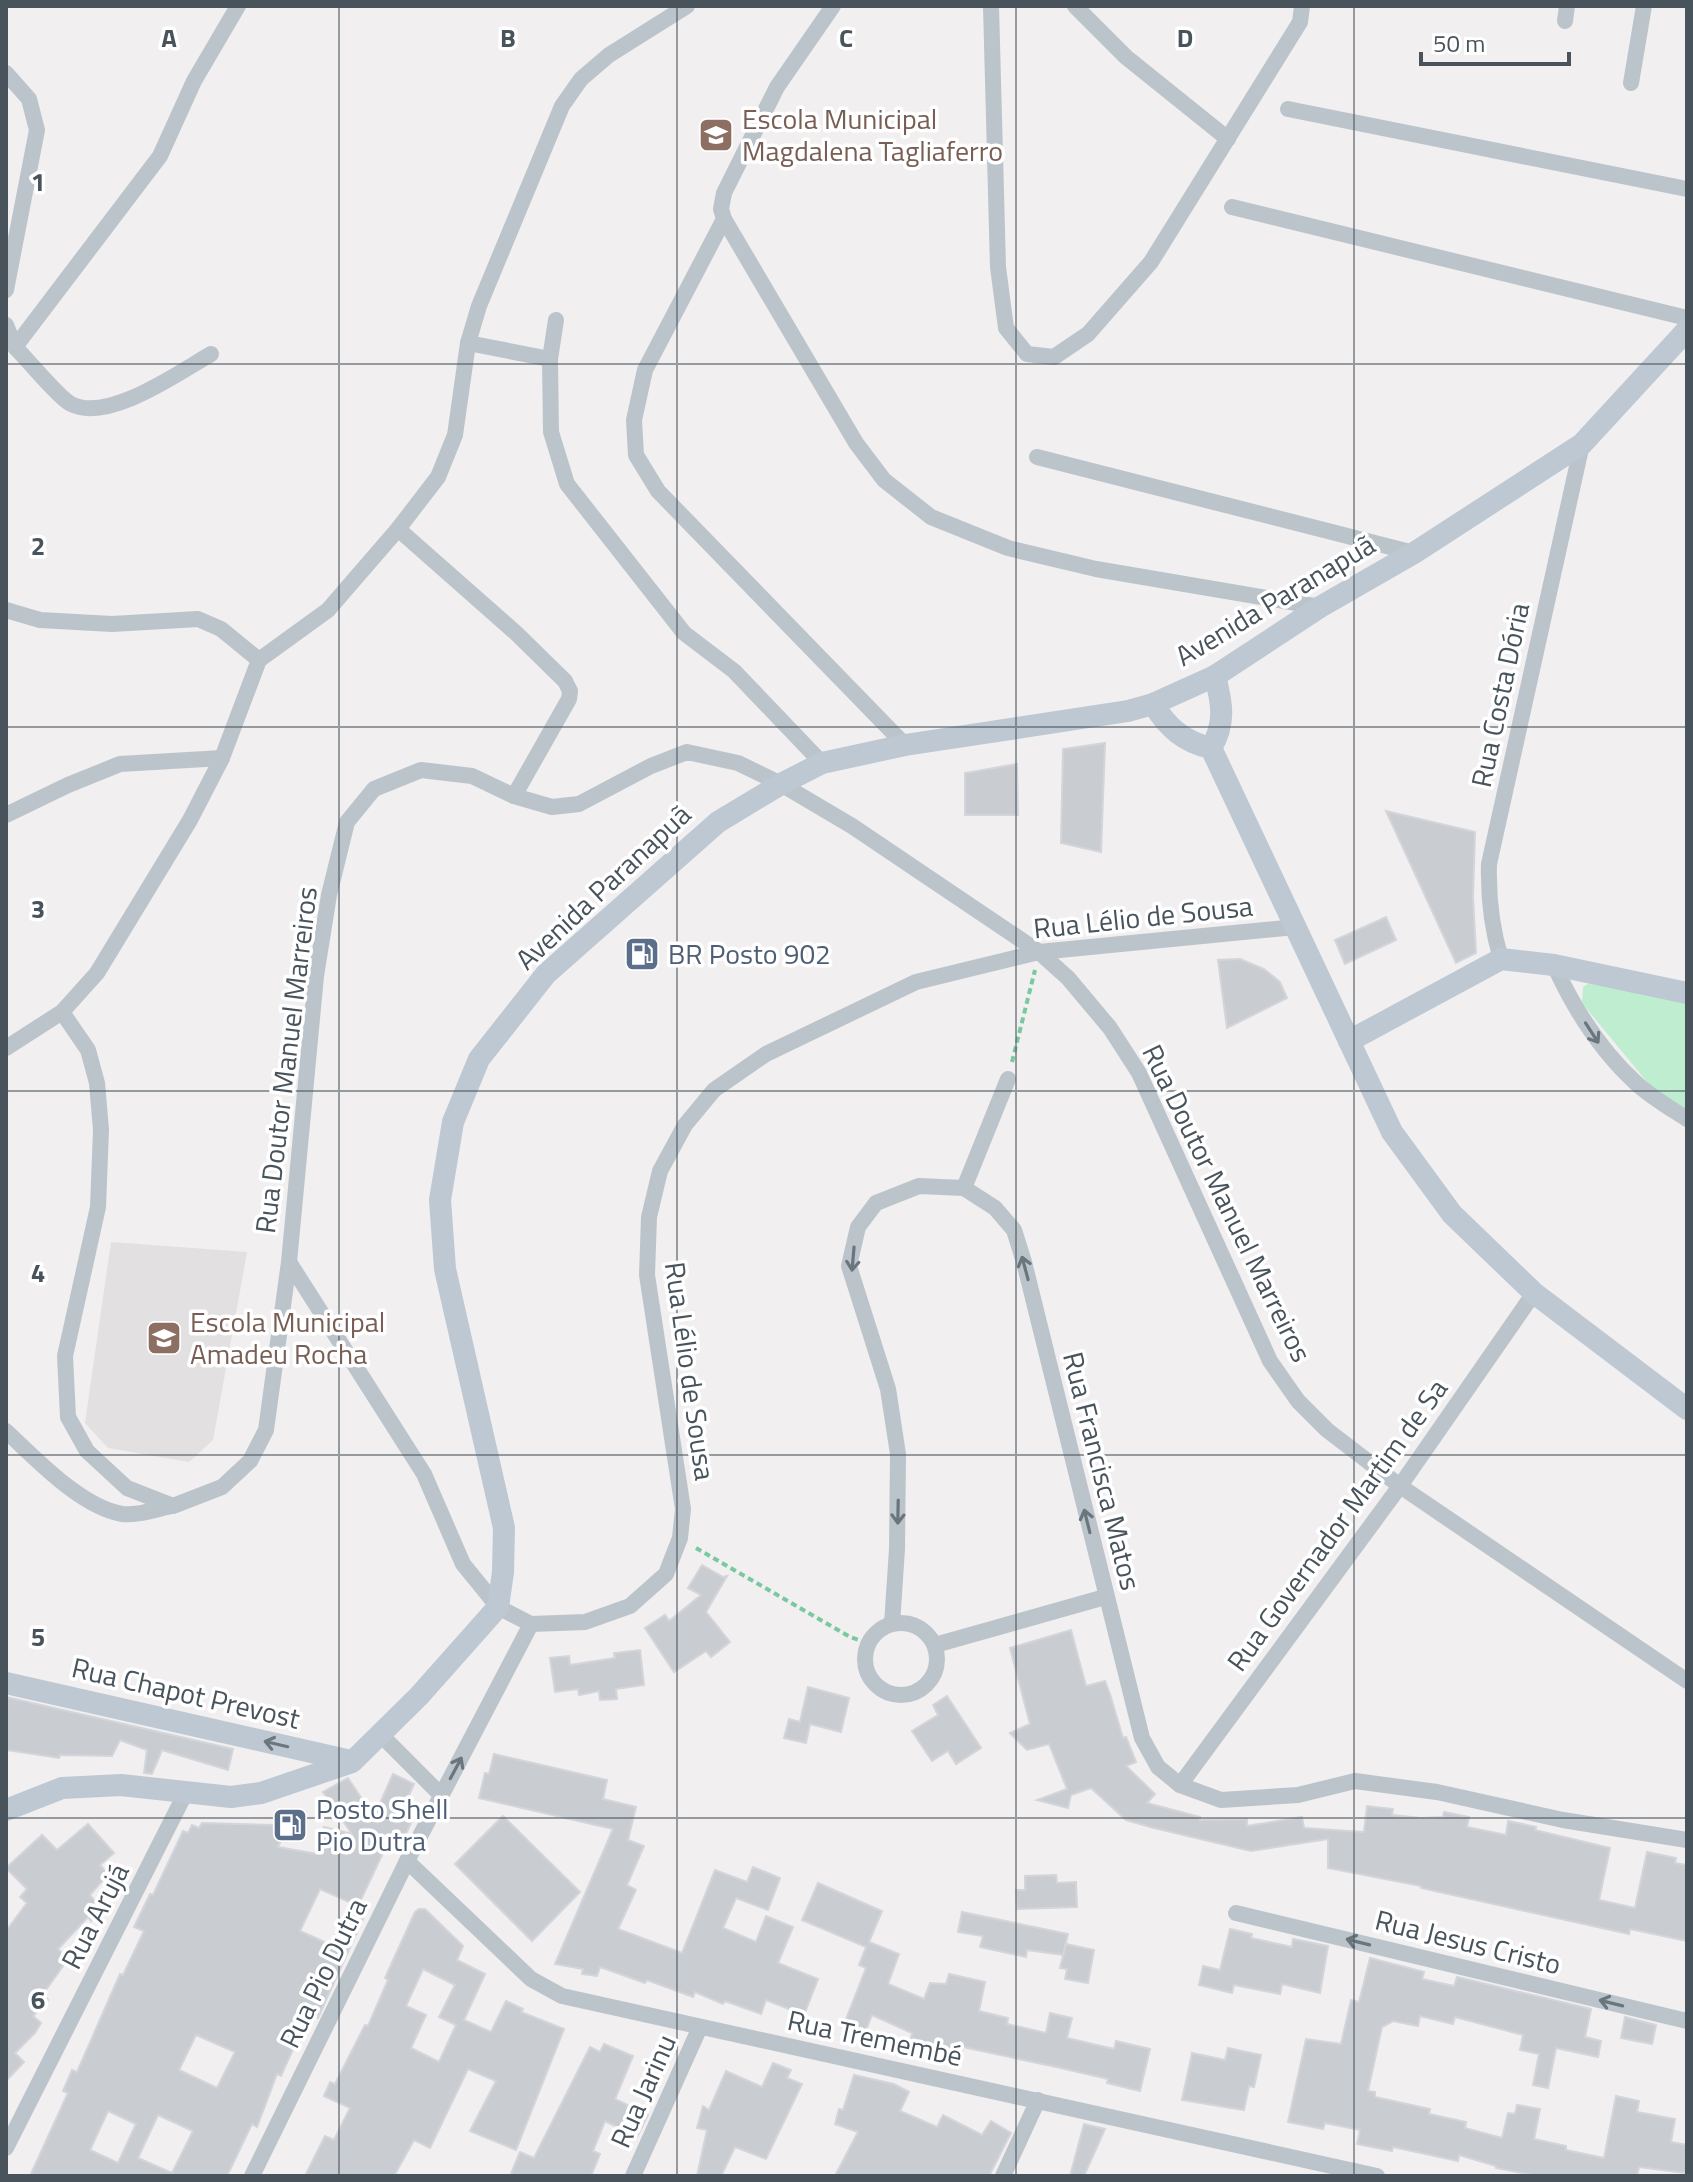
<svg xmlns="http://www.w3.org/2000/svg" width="1693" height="2182" font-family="'Titillium Web',sans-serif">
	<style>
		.education { fill: #e2e0e1 }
		.green { fill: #bfedd0 }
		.building { fill: #c9ccd1; stroke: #d3d5da; stroke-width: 2; fill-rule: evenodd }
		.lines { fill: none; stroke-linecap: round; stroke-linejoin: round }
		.path { stroke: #79c9a0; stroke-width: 4; stroke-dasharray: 6 4; stroke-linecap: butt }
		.street { stroke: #bbc4cb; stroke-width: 16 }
		.secondary { stroke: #bdc8d2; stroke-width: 22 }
		.oneway { stroke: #6a757d }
		.oneway2 { stroke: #6b767f }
		.grid { fill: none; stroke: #48535c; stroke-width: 2; stroke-opacity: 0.55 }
		.labels { text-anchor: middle; stroke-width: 7; stroke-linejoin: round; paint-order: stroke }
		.education-label { font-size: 28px; fill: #785e54; stroke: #fff; text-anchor: start }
		.street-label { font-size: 28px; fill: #48535c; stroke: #fff }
		.service-label { font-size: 28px; fill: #4e5e75; stroke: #fff; text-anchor: start }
		.grid-label { font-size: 26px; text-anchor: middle; font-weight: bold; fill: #48535c; stroke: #fff; stroke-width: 7; stroke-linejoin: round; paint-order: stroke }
	</style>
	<rect width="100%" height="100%" fill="#f1efef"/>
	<path class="education" d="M111,1242L247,1252L213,1440L189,1462L108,1448L85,1423Z"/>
	<path class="green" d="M1588,984L1624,987L1687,1001V1113L1657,1094L1582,1003L1583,987Z"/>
	<g class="building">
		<path d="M1105,743L1101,852L1061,843L1063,749Z"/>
		<path d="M1017,764L1018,815H965V773Z"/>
		<path d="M1386,811L1475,832L1473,897L1476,953L1456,963Z"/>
		<path d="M1386,917L1396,940L1345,964L1335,940Z"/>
		<path d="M1240,959L1264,969L1280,982L1287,998L1227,1028L1218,960Z"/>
		<path d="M702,1565L723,1577L727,1576L706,1612L730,1642L711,1657L706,1651L674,1672L645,1628L665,1615L669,1621L701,1595L688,1588Z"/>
		<path d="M1071,1630L1086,1686L1105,1681L1110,1694L1123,1738L1126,1737L1136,1762L1126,1766L1155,1794L1147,1803L1200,1817V1820L1247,1819V1826L1302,1817L1304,1828L1364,1832L1367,1806L1393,1809L1392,1815L1421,1818L1443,1817L1444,1812L1469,1817L1467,1827L1506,1835L1508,1821L1536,1827L1535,1830L1610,1848L1599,1900L1635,1908L1647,1852L1676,1858L1675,1863L1687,1865V1941L1630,1929L1629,1934L1421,1888V1886L1328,1868V1839L1251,1851L1154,1828L1126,1820L1091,1788L1071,1795L1068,1808L1037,1800L1067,1789L1049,1744L1027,1750L1010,1733L1030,1724L1010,1648Z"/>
		<path d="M640,1650L644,1685L616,1689L617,1699L600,1700L599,1691L579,1695L578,1689L555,1692L550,1658L569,1656L570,1665L615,1658L614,1653Z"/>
		<path d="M808,1687L849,1698L841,1732L810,1724L806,1743L784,1738L789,1719L800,1722Z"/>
		<path d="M947,1696L981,1748L956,1764L948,1751L932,1761L912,1731L938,1715L933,1705Z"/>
		<path d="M6,1697L233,1749L228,1770L162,1750L152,1774L144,1773L147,1750L120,1740L112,1756L60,1755L59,1758L6,1750Z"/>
		<path d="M494,1754L607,1780L603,1799L636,1807L628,1840L644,1846L627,1885L636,1890L618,1929L682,1953L715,1870L747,1882L753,1867L780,1878L768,1910L736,1898L723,1928L756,1942L766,1916L793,1927L778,1963L818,1979L804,2015L766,2000L761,2014L725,2001L723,2004L695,1992L693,1997L647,1980L645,1983L600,1967L597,1976L582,1974L583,1969L555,1964L613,1829L479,1798L485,1773L489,1774Z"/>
		<path d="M393,1774L414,1784L399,1817L411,1823L402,1842L391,1836L358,1906L320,1889L300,1931L331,1945L346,1912L363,1919L318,2018L309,2014L281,2076L277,2074L257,2127L252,2124L227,2176H30L68,2093L63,2091L72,2070L77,2072L120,1974L123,1975L144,1931L134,1927L150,1894L153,1895L183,1831L188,1833L192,1825L199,1828L202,1823L276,1825L286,1830L278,1847L318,1854L324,1827L352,1834L323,1792L348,1778L374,1817ZM196,2035L235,2052L217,2088L179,2070ZM108,2111L136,2124L118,2163L90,2150ZM158,2115L193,2131L172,2173L138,2158Z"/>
		<path d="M503,1816L580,1892L532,1941L455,1864Z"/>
		<path d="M88,1824L114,1853L100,1865L108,1874L90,1895L98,1905L91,1921L88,1917L58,1949L68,1959L43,1994L48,2000L33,2016L41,2023L35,2033L15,2053L24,2062L6,2081V1931L27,1903L20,1897L27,1889L6,1868L42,1835L57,1850Z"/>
		<path d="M1056,1875L1057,1883L1076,1882L1077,1907L1017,1909L1016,1890H1025V1876Z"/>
		<path d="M818,1883L882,1911L869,1942L899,1954L888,1984L924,1999L930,1983L946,1984L949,1974L985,1982L979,2011L1008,2018L1007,2024L1046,2033L1050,2013L1072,2018L1067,2038L1114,2049L1116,2041L1150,2049L1140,2091L1107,2083L1108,2079L1061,2068L963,2047L962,2051L921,2044L922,2041L911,2038L912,2033L872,2015L866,2030L845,2022L866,1968L859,1965L866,1947L802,1920Z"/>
		<path d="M419,1909H425L463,1946L457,1960L485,1974L464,2020L491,2032L506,2001L523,2009L521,2012L564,2029L516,2150L470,2131L496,2081L468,2069L430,2148L414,2140L394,2176H305L325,2136L334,2140L350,2108L324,2096L330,2082L335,2084L365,2025L368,2026L388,1980L385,1978L415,1912ZM423,1969L455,1985L439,2017L456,2025L439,2062L411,2048L426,2015L406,2006Z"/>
		<path d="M962,1912L1068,1934L1063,1955L1027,1950L1026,1957L980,1947L983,1936L958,1932Z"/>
		<path d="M1230,1929L1252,1934L1251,1938L1292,1947L1293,1939L1328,1946L1320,1993L1282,1984L1280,1994L1234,1985L1232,1993L1199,1985L1203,1966L1220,1970Z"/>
		<path d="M1066,1944L1094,1950L1088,1983L1065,1979L1067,1969L1060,1968Z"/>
		<path d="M1370,1958L1424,1972L1422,1979L1454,1986L1457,1977L1591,2009L1585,2037L1601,2041L1598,2057L1556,2048L1548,2088L1533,2085L1539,2054L1520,2050L1523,2035L1455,2017L1453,2024L1420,2016L1418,2026L1393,2021L1382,2027L1368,2091L1375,2092V2097L1430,2109L1429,2114L1466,2122L1465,2128L1502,2138L1508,2113L1515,2114L1517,2105L1540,2109L1534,2139L1566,2146V2150L1604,2158L1616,2096L1639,2101L1637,2112L1675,2119L1671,2142L1687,2145V2173L1639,2167L1637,2176H1538L1496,2168V2166L1459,2155L1458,2161L1393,2147L1392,2151L1357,2144L1360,2130L1325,2123L1323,2129L1288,2122L1306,2039L1341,2044L1351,2000L1359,2002Z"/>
		<path d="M1625,2017L1656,2025L1652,2044L1621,2038Z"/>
		<path d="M604,2044L633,2056L615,2099L648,2115L637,2137L605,2121L593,2151L600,2154L591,2176H510L520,2152L534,2158L590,2047L600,2052Z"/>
		<path d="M1228,2048L1261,2055L1254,2087L1249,2086L1244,2110L1182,2100L1192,2053L1225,2060Z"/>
		<path d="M773,2063L791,2070L787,2078L802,2084L766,2159L735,2147L721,2176H697L707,2130L697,2128L703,2106L709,2110L726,2071L762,2087Z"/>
		<path d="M854,2075L894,2084L909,2092L900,2111L937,2127L943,2115L982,2135L991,2121L1011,2133L989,2176H835L858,2132L835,2124L839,2109L843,2110Z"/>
		<path d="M1084,2124L1105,2129L1084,2176H1070Z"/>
	</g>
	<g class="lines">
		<g class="path">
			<path d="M1012,1062L1035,970"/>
			<path d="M696,1548L850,1637L868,1643"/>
		</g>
		<g class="street">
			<path d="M833,6L777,87L724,193L721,209L724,219L856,443L884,480L931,517L1008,548L1096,569L1320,607"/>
			<path d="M991,6L998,267L1006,328L1027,354L1054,357L1088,334L1151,262L1300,22L1302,6"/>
			<path d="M1075,6L1126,57L1228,139"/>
			<path d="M1565,21L1567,6"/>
			<path d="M6,73L29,99L37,130L6,290"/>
			<path d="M1631,83L1644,6"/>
			<path d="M1288,109L1687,189"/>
			<path d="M1232,207L1687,318"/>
			<path d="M724,219L645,370L634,420L636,455L658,491L905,745"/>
			<path d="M556,320L550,359L551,432L567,484L684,633L734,671L822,763"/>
			<path d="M6,325L15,347L160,156L194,81L238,6"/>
			<path d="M468,343L550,359"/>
			<path d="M15,347C26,358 60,399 71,404C108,423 178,373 211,354"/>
			<path d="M1037,457L1414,553"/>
			<path d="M398,529L516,633L565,681L570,691L569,699L514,796"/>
			<path d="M6,610L40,620L112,624L198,619L221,629L259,660"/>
			<path d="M6,815L68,785L120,764L222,758"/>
			<path d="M1501,959C1491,926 1488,898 1489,864L1582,444"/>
			<path d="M1554,965C1574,1009 1600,1050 1636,1083C1651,1097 1670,1108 1687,1119"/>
			<path d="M62,1012L88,1050L97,1083L101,1130L98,1207L65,1356L68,1417L87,1451L127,1488L173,1506L222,1487L250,1461L266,1430L289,1262L316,976L329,895L347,822L374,789L421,770L472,776L514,796L552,807L579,804L651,766L687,752L738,763L781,784L852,826L1039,952L1068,978L1110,1028L1139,1073L1270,1361L1298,1401L1327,1430L1400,1486L1687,1681"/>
			<path d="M6,1048L62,1012L97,973L190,820L222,758L259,660L328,610L398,529L438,477L455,435L468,343L479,306L562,106L581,79L609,55L687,6"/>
			<path d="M964,1188L1008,1079"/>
			<path d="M289,1262L424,1474L463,1564L498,1607L531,1624L585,1622L630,1606L666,1574L680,1538L683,1509L647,1275L649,1217L660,1171L685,1125L714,1090L766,1054L916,982L1039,952L1296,927"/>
			<path d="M6,1431C36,1459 81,1507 122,1514C136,1516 157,1509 172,1506"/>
			<circle cx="901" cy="1659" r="36"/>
			<path d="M892,1624L897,1549L898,1454L888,1389L849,1266L858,1227L876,1203L919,1186L964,1188L995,1208L1014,1230L1024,1262L1142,1738L1158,1767L1180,1785L1221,1800L1298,1795L1355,1781L1437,1792L1563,1820L1687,1840"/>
			<path d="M935,1645L1105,1597"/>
			<path d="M380,1734L441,1795"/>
			<path d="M1180,1785L1400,1486L1534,1293"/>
			<path d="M407,1861L531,1979L562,1996L1377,2176"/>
			<path d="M1236,1913L1687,2021"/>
			<path d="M6,2148L186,1792"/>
			<path d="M252,2176L407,1861L531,1624"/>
			<path d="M633,2176L700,2027"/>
			<path d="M1003,2176L1038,2100"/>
		</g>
		<g class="secondary">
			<path d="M1153,704C1168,728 1184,742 1211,748"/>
			<path d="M1211,748L1392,1132L1452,1214L1534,1293L1687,1409"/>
			<path d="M1211,748C1226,723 1222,703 1215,676"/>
			<path d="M1349,1041L1501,959L1554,965L1687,993"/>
			<path d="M6,1683L351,1761"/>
			<path d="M6,1810L62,1788L121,1785L231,1797L261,1793L352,1762L419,1696L498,1607L503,1572L504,1528L445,1269L440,1200L453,1122L479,1059L546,974L718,822L781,784L822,763L905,745L1128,711L1153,704L1215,676L1320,607L1414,553L1582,444L1687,330"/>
		</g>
	</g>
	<defs><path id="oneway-shaft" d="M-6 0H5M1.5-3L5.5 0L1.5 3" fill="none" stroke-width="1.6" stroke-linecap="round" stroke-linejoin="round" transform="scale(2)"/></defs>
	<g class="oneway">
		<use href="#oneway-shaft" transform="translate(1592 1033) rotate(57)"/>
		<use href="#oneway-shaft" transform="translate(853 1259) rotate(95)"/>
		<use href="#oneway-shaft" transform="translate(1025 1268) rotate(-105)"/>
		<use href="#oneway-shaft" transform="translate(898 1512) rotate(91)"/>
		<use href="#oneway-shaft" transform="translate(1087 1521) rotate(-104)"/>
		<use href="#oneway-shaft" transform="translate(456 1768) rotate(-62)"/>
		<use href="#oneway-shaft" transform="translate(1358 1942) rotate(-166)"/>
		<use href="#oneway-shaft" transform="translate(1611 2003) rotate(-166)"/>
	</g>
	<use class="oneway2" href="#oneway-shaft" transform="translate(276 1744) rotate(-167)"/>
	<path class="grid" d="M339,6V2176M677,6V2176M1016,6V2176M1354,6V2176M6,364H1687M6,727H1687M6,1091H1687M6,1455H1687M6,1818H1687"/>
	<defs>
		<g id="school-square" transform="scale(1.8)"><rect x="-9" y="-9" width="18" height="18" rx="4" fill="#8d6e63" stroke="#fff"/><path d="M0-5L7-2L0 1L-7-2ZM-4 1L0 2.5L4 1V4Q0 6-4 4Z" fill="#fff"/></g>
		<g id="fuel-square" transform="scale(1.8)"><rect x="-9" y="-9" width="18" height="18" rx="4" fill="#5c6f8a" stroke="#fff"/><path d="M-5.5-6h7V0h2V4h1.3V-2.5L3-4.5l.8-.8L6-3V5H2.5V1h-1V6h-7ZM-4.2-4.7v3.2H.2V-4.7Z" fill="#fff"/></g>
	</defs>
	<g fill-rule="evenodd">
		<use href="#school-square" x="716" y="135"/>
		<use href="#fuel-square" x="642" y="954"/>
		<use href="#school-square" x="164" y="1338"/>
		<use href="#fuel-square" x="290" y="1825"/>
	</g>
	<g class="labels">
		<g class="education-label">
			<text x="742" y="129">Escola Municipal<tspan x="742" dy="32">Magdalena Tagliaferro</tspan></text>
			<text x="190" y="1332">Escola Municipal<tspan x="190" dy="32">Amadeu Rocha</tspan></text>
		</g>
		<g class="street-label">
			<text transform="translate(1275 600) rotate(-31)" y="10">Avenida Paranapuã</text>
			<text transform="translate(1500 695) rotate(-78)" y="10">Rua Costa Dória</text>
			<text transform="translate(603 887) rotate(-43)" y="10">Avenida Paranapuã</text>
			<text transform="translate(1143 917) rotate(-6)" y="10">Rua Lélio de Sousa</text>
			<text transform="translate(286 1060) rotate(-83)" y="10">Rua Doutor Manuel Marreiros</text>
			<text transform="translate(1227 1203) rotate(64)" y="10">Rua Doutor Manuel Marreiros</text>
			<text transform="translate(690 1371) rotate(82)" y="10">Rua Lélio de Sousa</text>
			<text transform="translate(1102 1471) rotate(76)" y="10">Rua Francisca Matos</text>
			<text transform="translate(1337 1525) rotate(-54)" y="10">Rua Governador Martim de Sa</text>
			<text transform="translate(186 1693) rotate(13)" y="10">Rua Chapot Prevost</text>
			<text transform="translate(95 1916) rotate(-63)" y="10">Rua Arujá</text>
			<text transform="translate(1468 1942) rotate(14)" y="10">Rua Jesus Cristo</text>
			<text transform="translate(323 1973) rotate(-64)" y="10">Rua Pio Dutra</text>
			<text transform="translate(875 2038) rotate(12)" y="10">Rua Tremembé</text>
			<text transform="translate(643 2091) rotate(-66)" y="10">Rua Jarinu</text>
		</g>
		<g class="service-label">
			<text x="668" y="964">BR Posto 902</text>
			<text x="316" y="1819">Posto Shell<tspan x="316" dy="32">Pio Dutra</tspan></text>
		</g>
	</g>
	<g class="grid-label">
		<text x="169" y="47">A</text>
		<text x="508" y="47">B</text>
		<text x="846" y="47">C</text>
		<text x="1185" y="47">D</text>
		<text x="38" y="191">1</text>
		<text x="38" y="555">2</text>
		<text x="38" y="918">3</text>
		<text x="38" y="1282">4</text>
		<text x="38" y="1646">5</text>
		<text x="38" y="2009">6</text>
	</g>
	<rect width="1693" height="2182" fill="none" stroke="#48535c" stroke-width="16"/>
	<path d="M1421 52v12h148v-12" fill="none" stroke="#48535c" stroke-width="4"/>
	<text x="1433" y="52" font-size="24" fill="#48535c" stroke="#ffffff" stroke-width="6" paint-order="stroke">50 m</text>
</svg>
